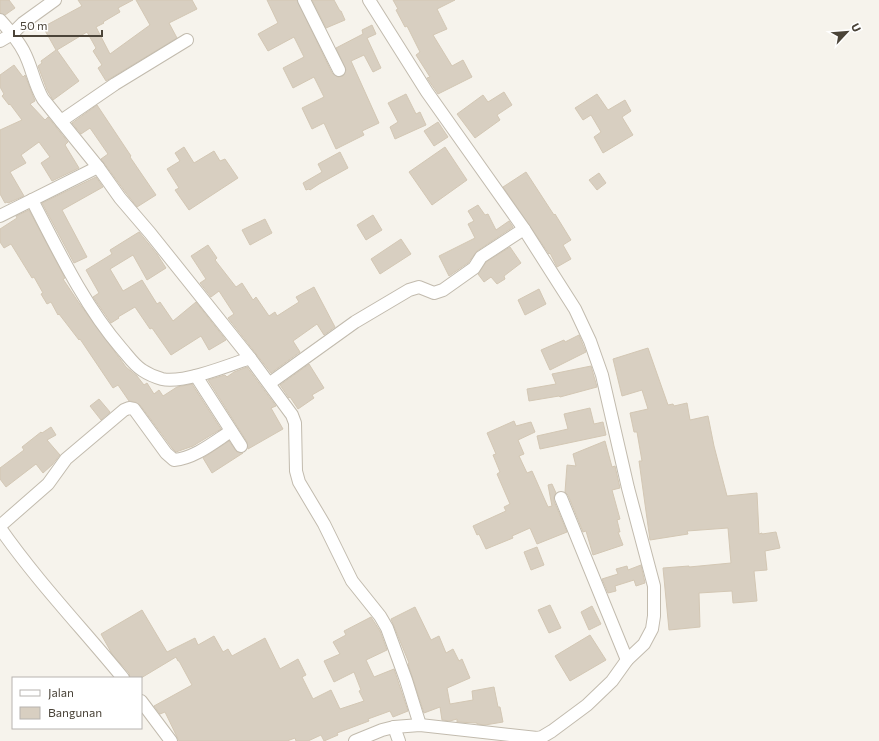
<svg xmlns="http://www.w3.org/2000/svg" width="879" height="741" font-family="Commissioner,sans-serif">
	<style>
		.building { fill: #d8cfc1; stroke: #d3c7b4 }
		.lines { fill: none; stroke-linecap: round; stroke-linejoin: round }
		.minor-casing { stroke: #c2bbae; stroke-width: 14 }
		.minor { stroke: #fff; stroke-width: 12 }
	</style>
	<rect width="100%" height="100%" fill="#f6f3ec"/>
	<g class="building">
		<path d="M0,0H9L15,8L5,15L0,13Z"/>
		<path d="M78,0H133L118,8L120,12L103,22L104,23L96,27L110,54L150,25L136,0H192L197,9L169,23L177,38L106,81L98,68L102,65L93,51L96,48L87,32L57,50L79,81L53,100L47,90L38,66L42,63L41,61L56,50L43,27L82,6Z"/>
		<path d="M267,0H297L332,73L338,77L343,76L346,70L336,48L363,34L362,30L372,25L376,34L367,38L381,68L373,72L364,55L351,61L379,123L362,131L364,135L336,149L324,123L312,129L302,108L324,97L314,77L293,88L283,68L304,57L294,37L268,51L258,34L278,23Z"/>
		<path d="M312,0H334L340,11H341L345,20L326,28Z"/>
		<path d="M393,0H455L437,9L447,29L433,35L452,66L463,60L472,77L438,94L427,78L430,77L416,55L420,52L407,26L405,27L396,10L398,9Z"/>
		<path d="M14,65L23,77L25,75L35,101L30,104L45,120L48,117L68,142L65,145L79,168L52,181L41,163L50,157L39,142L21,155L26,163L10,172L24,196L8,203L7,202L5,203L0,194V130L22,120L10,104L9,105L2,96L4,94L0,87V75Z"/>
		<path d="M504,92L512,105L497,115L500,120L475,138L457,114L483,95L488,102Z"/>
		<path d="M406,94L416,114L420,112L426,125L395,139L390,127L398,122L388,103Z"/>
		<path d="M597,94L608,110L625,100L631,111L622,117L633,135L603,153L594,137L601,132L591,115L583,120L575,108Z"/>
		<path d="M97,105L131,156L130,157L156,195L137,207L126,193L101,159L108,154L90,128L81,134L72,123Z"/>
		<path d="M438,122L448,137L434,146L424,131Z"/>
		<path d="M184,147L194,163L214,151L220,161L225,159L238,178L189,210L175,190L179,188L167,169L180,161L175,153Z"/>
		<path d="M445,147L467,180L432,205L409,172Z"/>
		<path d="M340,152L348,168L319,184L310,190L309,189L306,190L303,183L322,172L318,164Z"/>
		<path d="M526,172L554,215L555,214L571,240L563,245L571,259L557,267L550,253L549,254L503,187Z"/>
		<path d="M599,173L606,183L597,190L589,180Z"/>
		<path d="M96,177L103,187L62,210L87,257L74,263L42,203Z"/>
		<path d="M478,205L485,215L488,214L496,230L509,221L513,227L477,251L468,263L449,276L439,256L475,238L468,224L474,221L468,211Z"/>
		<path d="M29,210L65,278L63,279L79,303L126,367L137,376L144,385L147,383L154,394L159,390L163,396L177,387L192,384L221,429L193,446L176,452L172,448L140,405L135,402L129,401L118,385L113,388L80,339L79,340L59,314L58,315L51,302L47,304L41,294L43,293L34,277L32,278L11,244L4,248L0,242V229L17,218L16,216Z"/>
		<path d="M373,215L382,230L366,240L357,225Z"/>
		<path d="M265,219L272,233L250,245L242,230Z"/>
		<path d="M139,232L157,254L166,268L147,280L133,255L110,269L123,291L142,280L157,304L160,302L173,321L196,302L226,340L209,350L201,336L171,355L152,328L150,329L135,307L118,317L119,318L111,323L93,297L99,293L86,270L112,254L110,250Z"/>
		<path d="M401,239L411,254L380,274L371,259Z"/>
		<path d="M208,245L217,258L215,260L236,287L242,283L253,300L256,297L269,316L275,312L277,316L299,302L296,297L314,287L335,327L324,335L317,324L293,341L300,352L271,373L228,318L234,314L219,291L211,297L200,283L206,279L191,256Z"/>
		<path d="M510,247L521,263L504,276L505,279L497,284L491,277L484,282L478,274L486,262Z"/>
		<path d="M539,289L546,304L525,315L518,300Z"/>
		<path d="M579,335L586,352L550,370L541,350L564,340L565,342Z"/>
		<path d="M648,348L668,405L673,404L674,406L687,403L690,420L708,416L714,446L727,496L757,493L759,534L762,533V534L776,532L780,548L765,551L767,570L754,571L757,601L733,603L732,591L699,593L700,627L669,630L663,568L689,566V567L731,563L728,528L687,531L688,534L650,540L639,461H642L637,432H634L630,413L648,409L642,390L622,396L613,359Z"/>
		<path d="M309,364L324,388L312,395L314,398L298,409L290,397L289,398L280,385Z"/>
		<path d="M591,366L597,387L560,397L559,396L529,401L527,389L556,384L552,374Z"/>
		<path d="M247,367L276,406L271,408L283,429L248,449L247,442L208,380L225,375L227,377L234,372Z"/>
		<path d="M99,399L110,412L101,420L90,406Z"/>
		<path d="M590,408L594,424L603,422L606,435L540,449L537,436L568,429L564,414Z"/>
		<path d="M514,421L516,426L531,422L535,432L518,440L524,454L519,456L527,473L532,471L548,507L552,506L548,485L552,484L556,493L554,497V501L567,532L537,544L530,528L512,536L513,538L486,549L479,534L477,535L473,526L506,511L504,507L510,504L497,474L500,472L493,455L496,454L487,433Z"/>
		<path d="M51,427L56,435L47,440L60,455L52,465L43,473L36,464L6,487L0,479V468L24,450L22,447L41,432L42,433Z"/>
		<path d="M229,441L237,452L243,453L212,473L203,458Z"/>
		<path d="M605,441L612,467L615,466L620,488L612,490L620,519L617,520L620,532H618L623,545L593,555L586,531L583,532L568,495L565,492L567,465L576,466L573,454Z"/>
		<path d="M537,547L544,565L531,570L524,552Z"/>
		<path d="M641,565L645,583L636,586L634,580L615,586L616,591L608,593L602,579L618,574L616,569L627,566L628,570Z"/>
		<path d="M550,605L561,628L549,633L538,610Z"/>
		<path d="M592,606L601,624L589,630L581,612Z"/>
		<path d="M415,607L431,640L439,636L446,653L453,649L459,661L462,659L470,678L447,688L450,704L473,700L472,691L494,687L498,707H500L503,722L485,725L477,724V723L457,722V719L450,721L442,720L440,707L424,713L408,664L409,663L391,619Z"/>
		<path d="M142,610L167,652L195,638L198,645L214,636L223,652L228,649L232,656L265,638L280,669L298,659L306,675L302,677L313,699L331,690L340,709L364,701L359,691L361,690L354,672L334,682L324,661L340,654L333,642L346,635L344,631L371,617L380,631L387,650L366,660L374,677L394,669L408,711L393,717L390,711L368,719L369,721L337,733L338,735L324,741L321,735L308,741H296L295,738L287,741H179L165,712L160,714L154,706L192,685L179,661H178L176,657L141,678H130L129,673L112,654L101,634Z"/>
		<path d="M590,635L606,660L570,681L555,656Z"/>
	</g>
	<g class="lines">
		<g class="minor-casing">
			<g id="minor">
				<path d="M304,0L339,70"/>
				<path d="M0,20C9,30 18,40 24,52C32,67 34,84 43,99L98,167L120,198L150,233L250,358L292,415L295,423L296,471L299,482L324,524L352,581L380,616L387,628L406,680L420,725"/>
				<path d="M0,41L12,34L23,23L55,0"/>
				<path d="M61,121L115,84L187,40"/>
				<path d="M32,200C58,250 84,305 121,348C128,356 134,365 142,370C148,374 155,377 162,379C182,384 230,365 250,358"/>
				<path d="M0,216L98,167"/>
				<path d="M196,376L241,446"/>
				<path d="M270,383L355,322L409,290L419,287L434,293L443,290L474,268L481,257L524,229"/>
				<path d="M561,498L627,660"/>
				<path d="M0,526L48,484L66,459L124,410L129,408L134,409L166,453L174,460C195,458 214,442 231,431"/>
				<path d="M0,528C37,581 82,628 123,678"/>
				<path d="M141,701L171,741"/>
				<path d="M394,727L399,741"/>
				<path d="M355,741L382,730L394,727L420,725L537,738L542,737L552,731L587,705L612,681L627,660L644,644L652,629L654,616V586L628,488L602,375L590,341L575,309L524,229L427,92L369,0"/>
			</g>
		</g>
		<use href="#minor" class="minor"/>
	</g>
	<rect x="12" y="677" width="130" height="52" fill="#ffffff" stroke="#b7b4b0"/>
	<rect x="20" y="690" width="20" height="6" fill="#ffffff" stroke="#b7b4b0"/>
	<text x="48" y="697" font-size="12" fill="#4b4439">Jalan</text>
	<rect x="20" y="707" width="20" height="12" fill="#d8cfc1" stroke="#b7b4b0"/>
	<text x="48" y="717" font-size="12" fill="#4b4439">Bangunan</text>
	<g transform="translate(847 32) rotate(64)" stroke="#ffffff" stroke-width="3" paint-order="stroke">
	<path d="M0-3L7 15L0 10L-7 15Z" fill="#4b4439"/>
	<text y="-6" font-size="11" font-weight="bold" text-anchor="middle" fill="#4b4439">U</text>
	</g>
	<path d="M14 30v6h88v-6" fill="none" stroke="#4b4439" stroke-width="2"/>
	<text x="20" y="30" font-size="12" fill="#4b4439" stroke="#ffffff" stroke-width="3" paint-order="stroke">50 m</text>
</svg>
